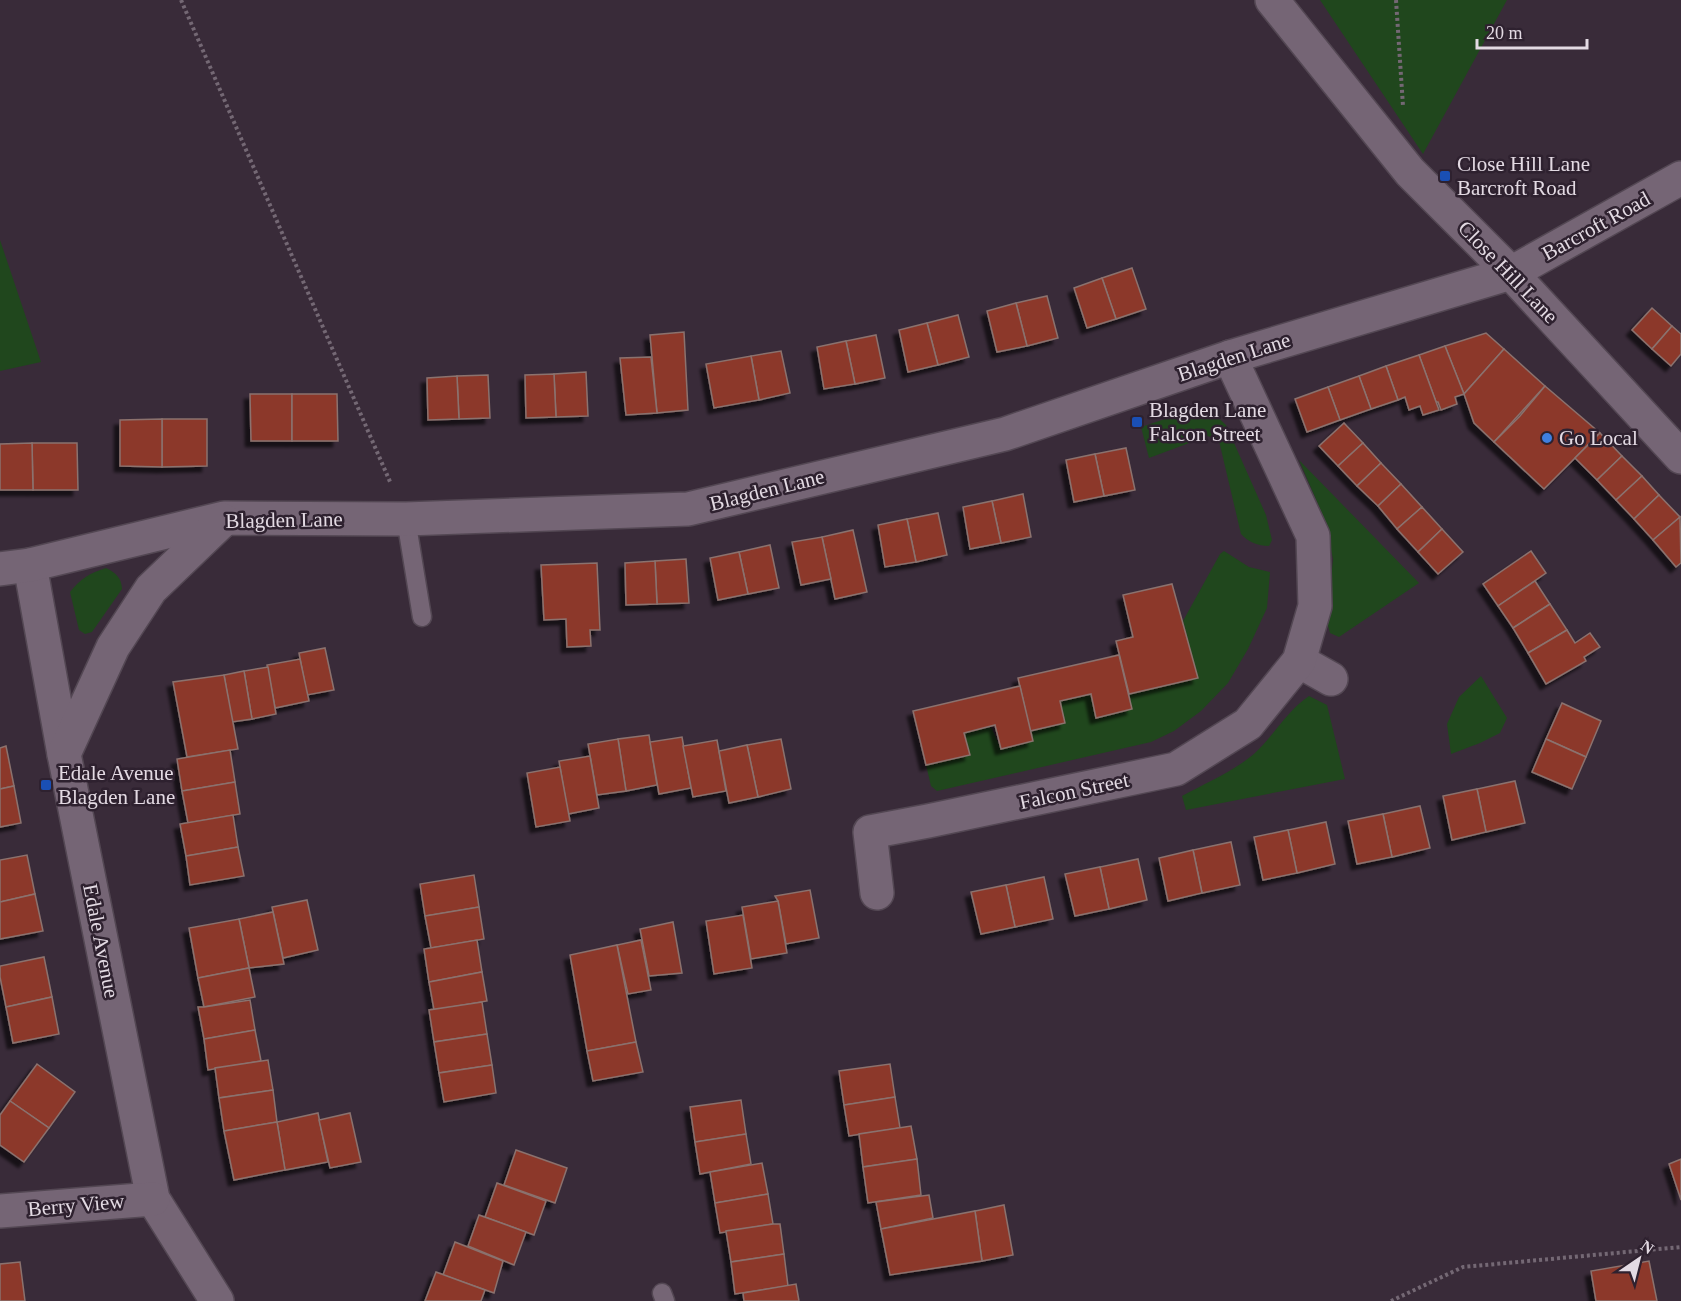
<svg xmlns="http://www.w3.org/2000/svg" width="1681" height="1301" font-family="'Times New Roman',serif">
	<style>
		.green { fill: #20471d }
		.building { fill: #8c392c; stroke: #8b726e; stroke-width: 1.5; filter: url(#shadow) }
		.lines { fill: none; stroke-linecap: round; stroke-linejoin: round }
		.lane-casing { stroke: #534753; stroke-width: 21 }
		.street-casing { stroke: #534753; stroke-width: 36 }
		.path { stroke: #746874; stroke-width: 4; stroke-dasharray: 3 3; stroke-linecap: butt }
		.lane { stroke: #756575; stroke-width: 18 }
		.street { stroke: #756575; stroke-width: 33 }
		.transit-dot { fill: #1a4fb4; stroke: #2e212f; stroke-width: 2 }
		.shop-dot { fill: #3f7fe0; stroke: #2e212f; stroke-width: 2 }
		.labels { text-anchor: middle; stroke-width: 5; stroke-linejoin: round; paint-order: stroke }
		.poi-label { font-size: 21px; fill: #e3dae3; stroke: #2e212f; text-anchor: start }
		.street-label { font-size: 21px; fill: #e3dae3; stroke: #2e212f }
	</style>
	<defs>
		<filter id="shadow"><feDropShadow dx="-5.5" dy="5.5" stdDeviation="1.5" flood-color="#0009"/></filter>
	</defs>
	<rect width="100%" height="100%" fill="#392b39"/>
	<g class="green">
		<path d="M1320,0H1507L1423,154Z"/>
		<path d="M0,240L41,362L0,371Z"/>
		<path d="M1195,409L1212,412L1226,425L1266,515L1272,540L1269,546C1258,546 1248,542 1241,534L1219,441L1208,436L1149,458L1141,427Z"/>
		<path d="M1299,460L1419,583L1339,637L1330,633L1327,622L1333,559L1324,518Z"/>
		<path d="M1224,551L1249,567L1270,572L1267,608L1248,649L1228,683L1201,711L1174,731L1151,742L937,791L931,786L926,765L969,755L964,733L991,727L1001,749L1033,741L1030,731L1065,723L1060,701L1091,694L1097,718L1132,709L1129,694L1198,678L1183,621L1220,554Z"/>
		<path d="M106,568C116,573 121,577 122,589L92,632L85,634L79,630L70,592C80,579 90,573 106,568Z"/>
		<path d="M1481,676L1507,718L1500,733L1480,743L1451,754L1447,724L1459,697Z"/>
		<path d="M1309,696L1327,705L1345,779L1186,810L1182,796C1204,784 1236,770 1255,753C1274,735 1287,711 1309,696Z"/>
	</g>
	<g class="building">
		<path d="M1132,268L1146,309L1116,319L1102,278Z"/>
		<path d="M1102,278L1116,319L1087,328L1074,288Z"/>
		<path d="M1047,296L1058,338L1027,346L1016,303Z"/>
		<path d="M1016,303L1027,346L997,352L987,311Z"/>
		<path d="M1652,308L1672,326L1652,349L1632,330Z"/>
		<path d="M958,315L969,357L938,365L927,323Z"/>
		<path d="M927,323L938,365L908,372L899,330Z"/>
		<path d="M1672,326L1681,334V354L1671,366L1652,349Z"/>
		<path d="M684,332L688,410L657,413L650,335Z"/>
		<path d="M1486,333L1504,349L1464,394L1445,346Z"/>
		<path d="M876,335L885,378L855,384L846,341Z"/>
		<path d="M846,341L855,384L824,389L817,347Z"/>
		<path d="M1445,346L1464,394L1455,397L1457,404L1441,410L1438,402H1436L1419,355Z"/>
		<path d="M1504,349L1545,386L1494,442L1474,423L1464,394Z"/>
		<path d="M781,351L790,393L759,400L751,356Z"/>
		<path d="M1419,355L1439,410L1423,415L1420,406L1409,410L1405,397L1398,400L1386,366Z"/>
		<path d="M751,356L759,400L714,408L706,364Z"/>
		<path d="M651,357L657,413L626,415L620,358Z"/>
		<path d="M1386,366L1398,400L1371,409L1359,376Z"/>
		<path d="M586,372L588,416L556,417L554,374Z"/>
		<path d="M554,374L556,417L526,418L525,375Z"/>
		<path d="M488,375L490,418L459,419L457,376Z"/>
		<path d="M457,376L459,419L428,420L427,378Z"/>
		<path d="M1359,376L1371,409L1340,420L1328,387Z"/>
		<path d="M1545,386L1600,433L1544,489L1494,442L1520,416Z"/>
		<path d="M1328,387L1340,420L1307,432L1295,399Z"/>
		<path d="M250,394H292V441H251Z"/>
		<path d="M292,394H337L338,441H292Z"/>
		<path d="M162,419H207V466L162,467Z"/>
		<path d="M162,419V467L120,466V420Z"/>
		<path d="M1344,423L1363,443L1338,466L1319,446Z"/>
		<path d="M1600,433L1622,456L1597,480L1575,458Z"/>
		<path d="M32,443H77L78,490H33Z"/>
		<path d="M32,443L33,490H0V444Z"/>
		<path d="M1363,443L1381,463L1357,486L1338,466Z"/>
		<path d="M1126,448L1135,490L1104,496L1095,454Z"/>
		<path d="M1095,454L1104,496L1074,502L1066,460Z"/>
		<path d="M1622,456L1642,476L1616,500L1597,480Z"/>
		<path d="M1381,463L1401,484L1378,506L1357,486Z"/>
		<path d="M1642,476L1659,495L1634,519L1616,500Z"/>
		<path d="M1401,484L1422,507L1397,529L1378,506Z"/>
		<path d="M1023,494L1031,537L1001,543L992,501Z"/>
		<path d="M1659,495L1680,517L1653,540L1634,519Z"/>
		<path d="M992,501L1001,543L970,549L963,507Z"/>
		<path d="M1422,507L1442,529L1418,552L1397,529Z"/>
		<path d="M938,513L947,555L916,562L907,519Z"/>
		<path d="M1680,517L1681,563L1676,567L1653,540Z"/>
		<path d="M907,519L916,562L885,567L878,525Z"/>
		<path d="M1442,529L1463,552L1438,574L1418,552Z"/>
		<path d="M853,530L867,592L835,599L822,537Z"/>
		<path d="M822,537L831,579L801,585L792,542Z"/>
		<path d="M770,545L779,588L748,594L739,552Z"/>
		<path d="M1531,551L1546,573L1498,606L1483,584Z"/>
		<path d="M739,552L748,594L718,600L710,558Z"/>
		<path d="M686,559L689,603L657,604L655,561Z"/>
		<path d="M655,561L657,604L626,605L625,563Z"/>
		<path d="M597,563L600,630H590L591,646L567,647L566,619L544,620L541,565Z"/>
		<path d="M1535,581L1550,604L1513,628L1498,606Z"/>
		<path d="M1172,584L1198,678L1129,694L1116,641L1133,637L1123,595Z"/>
		<path d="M1550,604L1567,630L1528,653L1513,628Z"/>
		<path d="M1567,630L1575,643L1590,633L1600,647L1584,657L1586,661L1546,684L1528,653Z"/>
		<path d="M325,648L334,690L307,695L299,653Z"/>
		<path d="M1119,655L1132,709L1096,718L1091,694L1060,701L1065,723L1030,731L1018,678Z"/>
		<path d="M300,659L309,701L275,708L267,665Z"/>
		<path d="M268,667L276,714L252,719L244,671Z"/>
		<path d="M244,671L252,719L232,722L224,675Z"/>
		<path d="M224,675L238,749L187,757L173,682Z"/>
		<path d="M1020,686L1033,741L1001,749L995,725L964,733L970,755L926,765L913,711Z"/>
		<path d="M1562,703L1601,721L1586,757L1546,739Z"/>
		<path d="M649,735L657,785L626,791L618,739Z"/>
		<path d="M682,737L691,788L659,794L650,742Z"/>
		<path d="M618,739L626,791L597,795L588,744Z"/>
		<path d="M781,739L791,789L758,797L747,745Z"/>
		<path d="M1546,739L1586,757L1572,789L1532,772Z"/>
		<path d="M717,740L726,791L693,797L683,746Z"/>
		<path d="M747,745L758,797L729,803L719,751Z"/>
		<path d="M6,746L14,786L0,789V748Z"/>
		<path d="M230,750L235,782L182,791L177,759Z"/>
		<path d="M590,756L599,808L568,814L559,761Z"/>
		<path d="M560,767L570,821L536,827L527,773Z"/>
		<path d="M1515,781L1525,823L1486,832L1477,789Z"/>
		<path d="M235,782L240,814L188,823L182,791Z"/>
		<path d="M14,786L21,823L0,827V789Z"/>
		<path d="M1477,789L1486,832L1452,840L1443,796Z"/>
		<path d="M1420,806L1430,848L1392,857L1383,814Z"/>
		<path d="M1383,814L1392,857L1357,864L1348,821Z"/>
		<path d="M233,815L238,847L186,856L180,824Z"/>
		<path d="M1326,822L1335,864L1297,873L1288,830Z"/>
		<path d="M1288,830L1297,873L1263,880L1254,837Z"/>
		<path d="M1231,842L1240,885L1202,893L1193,850Z"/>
		<path d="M238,847L244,876L190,885L186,856Z"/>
		<path d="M1193,850L1202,893L1168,901L1159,858Z"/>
		<path d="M27,855L35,894L0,902V860Z"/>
		<path d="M1138,859L1147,900L1109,909L1100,867Z"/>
		<path d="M1100,867L1109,909L1075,916L1065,874Z"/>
		<path d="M474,875L479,907L425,916L420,884Z"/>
		<path d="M1044,877L1053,919L1015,927L1006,885Z"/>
		<path d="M1006,885L1015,927L981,934L971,892Z"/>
		<path d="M810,890L819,938L786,944L778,901L775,896Z"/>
		<path d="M35,894L43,931L0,939V902Z"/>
		<path d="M307,900L318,950L283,958L272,907Z"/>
		<path d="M778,901L787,953L751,959L742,907Z"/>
		<path d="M479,907L484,939L431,948L425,916Z"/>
		<path d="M273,912L284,964L249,968L239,919Z"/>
		<path d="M743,915L752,968L714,974L706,921Z"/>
		<path d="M239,919L249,968L198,978L189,928Z"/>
		<path d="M673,922L682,973L649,976L640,929Z"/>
		<path d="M477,940L482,972L429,982L424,949Z"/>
		<path d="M641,940L651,990L628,994L617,945Z"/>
		<path d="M617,945L636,1042L587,1051L570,955Z"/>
		<path d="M44,957L52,997L6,1007L0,977V966Z"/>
		<path d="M249,968L255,997L204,1007L198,978Z"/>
		<path d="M482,972L487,1001L434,1010L429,982Z"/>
		<path d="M52,997L59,1034L13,1043L6,1007Z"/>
		<path d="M250,1000L255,1030L204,1039L198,1007H204Z"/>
		<path d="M482,1002L487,1034L434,1042L429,1010Z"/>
		<path d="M255,1030L261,1061L208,1070L204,1039Z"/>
		<path d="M487,1034L492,1065L439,1073L434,1042Z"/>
		<path d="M636,1042L643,1072L593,1081L587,1051Z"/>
		<path d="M268,1060L273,1090L219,1098L215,1068Z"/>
		<path d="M37,1064L75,1092L49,1128L10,1101Z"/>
		<path d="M890,1064L895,1097L844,1105L839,1071Z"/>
		<path d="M492,1065L496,1093L444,1102L439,1073Z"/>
		<path d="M273,1090L277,1122L224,1131L219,1098Z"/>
		<path d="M895,1097L900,1128L849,1136L844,1105Z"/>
		<path d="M741,1100L746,1134L695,1142L690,1107Z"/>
		<path d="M10,1101L49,1128L24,1162L0,1145V1115Z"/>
		<path d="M318,1113L328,1162L285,1170L277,1122Z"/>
		<path d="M350,1113L361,1162L330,1168L319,1120Z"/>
		<path d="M277,1122L285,1170L234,1180L224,1131Z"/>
		<path d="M911,1126L917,1159L863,1167L859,1134Z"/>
		<path d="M746,1134L751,1164L700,1174L695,1142Z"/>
		<path d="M516,1150L567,1168L555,1203L504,1185Z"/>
		<path d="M917,1159L921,1195L868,1203L863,1167Z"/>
		<path d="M1681,1159V1200L1669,1164Z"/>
		<path d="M762,1163L768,1194L715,1203L710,1172Z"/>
		<path d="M497,1183L546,1201L534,1235L485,1217Z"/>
		<path d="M768,1194L773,1224L720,1233L715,1203Z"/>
		<path d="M929,1195L933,1218L881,1229L876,1202Z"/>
		<path d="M1004,1205L1013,1255L982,1261L975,1211Z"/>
		<path d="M975,1211L982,1261L890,1275L881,1229Z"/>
		<path d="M479,1215L526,1232L514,1265L468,1246Z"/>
		<path d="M773,1224H780L784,1254L731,1262L726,1231Z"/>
		<path d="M455,1242L503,1261L494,1293L443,1275Z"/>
		<path d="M784,1254L788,1286L735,1294L731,1262Z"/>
		<path d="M1649,1261L1657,1301H1596L1591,1271Z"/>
		<path d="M20,1262L25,1301H0V1264Z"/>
		<path d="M436,1272L485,1290L481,1301H425Z"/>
		<path d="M796,1284L799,1301H744L743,1293Z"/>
	</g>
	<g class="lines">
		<g class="lane-casing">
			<g id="lane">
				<path d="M406,519L422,617"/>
				<path d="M662,1293L665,1301"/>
			</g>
		</g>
		<g class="street-casing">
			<g id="street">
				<path d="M1272,0L1410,172L1511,273L1681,457"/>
				<path d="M30,565L64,754L153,1199L217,1301"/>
				<path d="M0,569L30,565L224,518L406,519L688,509L1005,434L1230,357L1511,273L1681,178"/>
				<path d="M1299,661L1331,679"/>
				<path d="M64,754L113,647L151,589L223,520"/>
				<path d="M877,893L870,832L928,821L1176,769L1248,724L1299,661L1315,606L1313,536L1230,357"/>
				<path d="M0,1211L153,1199"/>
			</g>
		</g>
		<g class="path">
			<path d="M181,0L391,484"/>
			<path d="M1396,0L1403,106"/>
			<path d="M1391,1301L1463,1267L1681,1247"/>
		</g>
		<use href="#lane" class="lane"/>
		<use href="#street" class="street"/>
	</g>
	<g class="transit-dot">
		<rect x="1439" y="170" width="12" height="12" rx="3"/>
		<rect x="1131" y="416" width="12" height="12" rx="3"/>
		<rect x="40" y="779" width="12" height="12" rx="3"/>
	</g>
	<circle class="shop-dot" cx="1547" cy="438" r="6"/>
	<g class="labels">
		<g class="poi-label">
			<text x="1457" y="171">Close Hill Lane<tspan x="1457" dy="24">Barcroft Road</tspan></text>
			<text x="1149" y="417">Blagden Lane<tspan x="1149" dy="24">Falcon Street</tspan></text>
			<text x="1559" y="445">Go Local</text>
			<text x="58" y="780">Edale Avenue<tspan x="58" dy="24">Blagden Lane</tspan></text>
		</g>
		<g class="street-label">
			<text transform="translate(1596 226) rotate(-29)" y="7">Barcroft Road</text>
			<text transform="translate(1508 272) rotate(46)" y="7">Close Hill Lane</text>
			<text transform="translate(1234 357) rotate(-18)" y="7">Blagden Lane</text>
			<text transform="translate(767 490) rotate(-14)" y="7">Blagden Lane</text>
			<text transform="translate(284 520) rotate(-1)" y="7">Blagden Lane</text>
			<text transform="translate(1074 791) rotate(-12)" y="7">Falcon Street</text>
			<text transform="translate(101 941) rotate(79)" y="7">Edale Avenue</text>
			<text transform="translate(76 1205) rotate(-5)" y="7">Berry View</text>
		</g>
	</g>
	<g transform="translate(1639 1259) rotate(35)" stroke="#2e212f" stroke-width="4.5" paint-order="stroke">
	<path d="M0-4.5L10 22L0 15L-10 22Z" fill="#e3dae3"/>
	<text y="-9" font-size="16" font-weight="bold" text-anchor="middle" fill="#e3dae3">N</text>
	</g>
	<path d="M1477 39v9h110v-9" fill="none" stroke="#e3dae3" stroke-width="3"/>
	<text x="1486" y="39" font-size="18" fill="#e3dae3" stroke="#2e212f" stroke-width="4.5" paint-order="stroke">20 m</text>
</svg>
